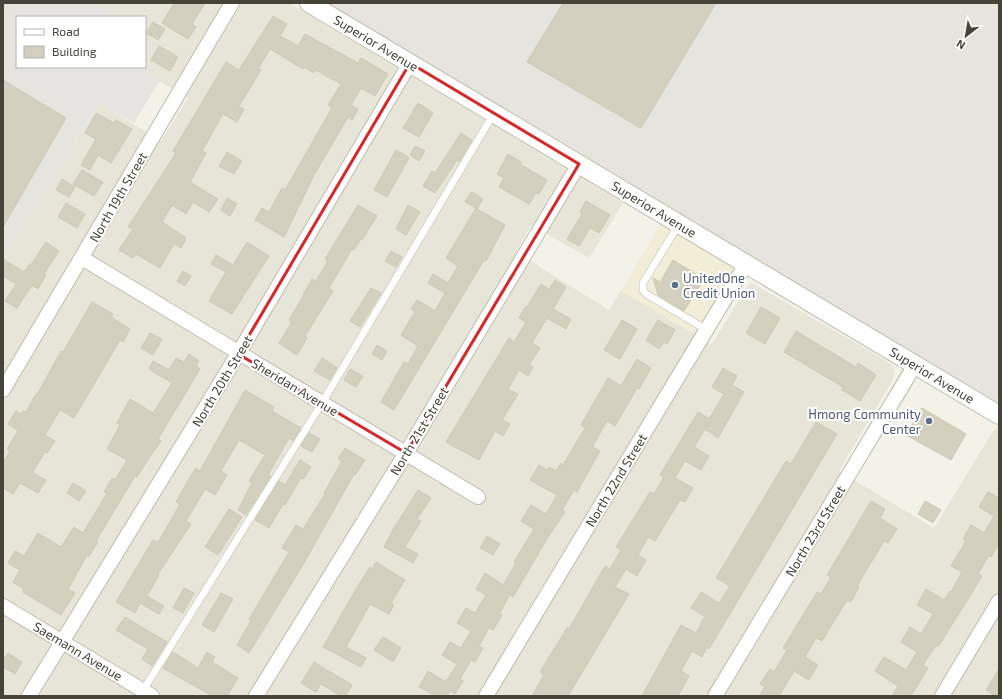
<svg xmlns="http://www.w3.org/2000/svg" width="1002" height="699" font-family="'Exo 2',sans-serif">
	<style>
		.residential { fill: #e6e5d8 }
		.commercial { fill: #f2edd7 }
		.industrial { fill: #e6e4de }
		.parking { fill: #e5e4e0 }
		.building { fill: #d3d0c0; stroke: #cdc9b4 }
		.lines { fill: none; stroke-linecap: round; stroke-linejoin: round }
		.service-casing { stroke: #bdbcad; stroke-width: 8 }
		.minor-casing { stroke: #bdbcad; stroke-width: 16 }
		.tertiary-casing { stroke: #bdbcad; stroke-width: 20 }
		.service { stroke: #fff; stroke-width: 7 }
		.minor { stroke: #fff; stroke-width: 14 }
		.tertiary { stroke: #fff; stroke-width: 18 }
		.marked { fill: none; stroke: #d62828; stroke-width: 3; stroke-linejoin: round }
		.service-dot { fill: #5c6f8a; stroke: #fff; stroke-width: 1.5 }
		.labels { text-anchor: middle; stroke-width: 4; stroke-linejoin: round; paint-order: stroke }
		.street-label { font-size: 13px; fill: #464438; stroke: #fff }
		.service-label { font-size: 13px; fill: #4e5e75; stroke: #fff; text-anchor: start }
	</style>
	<rect width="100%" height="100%" fill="#f3f2e9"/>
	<path class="residential" d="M95,3H289L623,203L589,258L531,225L516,252L609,310L621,291L712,344L747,287L752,283L888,362L895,370L892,381L839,471L934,528L995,428L999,430V696H3V261L99,103L161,141L188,98L134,67H145V17H119Z"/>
	<path class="commercial" d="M665,216L746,264L702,338L621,291Z"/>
	<g class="industrial">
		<path d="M309,3H999V415Z"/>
		<path d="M3,71L87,122L3,261Z"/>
	</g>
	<path class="parking" d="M3,3H95L119,17H17V67H134L159,81L134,123L99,103L87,122L3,71Z"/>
	<g class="building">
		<path d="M174,3H205L192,24L196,27L188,39L162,23Z"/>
		<path d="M563,3H716L641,128L527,62Z"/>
		<path d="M273,16L287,24L280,36L298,46L305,34L358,63L361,58L388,74L375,96L361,88L351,105L358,109L352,120L348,117L314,175L284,237L255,220L262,208L269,212L282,188L285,190L332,108L328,105L341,84L316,70L314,73L304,67L303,69L270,49L258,69L261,70L239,106L244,109L237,122L223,114L202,151L206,153L190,182L218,199L209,212L193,202L186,214L172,205L162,222L185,237V241L181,248L174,244L160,268L136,254L133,258L119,250L133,229L128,227L176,153L173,151L226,62L239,70Z"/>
		<path d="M153,22L165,29L158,40L146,33Z"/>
		<path d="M159,46L178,57L170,71L151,60Z"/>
		<path d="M3,80L66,118L3,227Z"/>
		<path d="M418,103L433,113L419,137L403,128Z"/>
		<path d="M96,113L114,123L116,120L132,129L111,163L98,155L90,170L81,165L96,139L85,133Z"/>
		<path d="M461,133L472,140L459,162L457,160L435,193L423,186L432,171L435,173Z"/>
		<path d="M415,146L425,151L419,161L410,155Z"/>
		<path d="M396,150L409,158L387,197L374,190Z"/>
		<path d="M227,152L242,161L234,174L219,166Z"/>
		<path d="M508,154L521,162L520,164L547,180L539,194L536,193L529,204L499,187L504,178L497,174Z"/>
		<path d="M82,170L103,182L94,196L73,184Z"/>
		<path d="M62,179L75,187L69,197L56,190Z"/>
		<path d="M471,192L483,199L477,209L505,225L486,261L484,260L394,410L381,402L404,362L408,364L418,346L401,335L415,312L411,309L417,300L435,311L445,293L428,283L433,274L448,283L458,266L446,258L476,208L465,202Z"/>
		<path d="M227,198L237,204L230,216L221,210Z"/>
		<path d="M586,201L610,215L599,233L590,228L579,246L567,239L582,214L580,212Z"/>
		<path d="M66,203L85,214L77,228L58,217Z"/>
		<path d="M358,205L377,216L362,240L361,239L354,250L352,249L329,288L333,291L305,336L307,338L297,355L279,343L292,322L289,320L304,295H303L312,279L316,281L328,261L325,259Z"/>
		<path d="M408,205L420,212L406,235L396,229Z"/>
		<path d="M46,242L59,251L44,274L46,275L38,289L32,285L17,308L5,301L16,284L3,276V259L24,272L29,265L30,266Z"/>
		<path d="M247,242L269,256L232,314L209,301L226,272L211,264L216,255L233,265Z"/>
		<path d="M391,251L402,257L396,267L385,261Z"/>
		<path d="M673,260L704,279L684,311L658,295L653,278L660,282Z"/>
		<path d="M183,271L191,276L185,286L177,281Z"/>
		<path d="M555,280L566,287L553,309L571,319L566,329L547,318L532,343L540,348L529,365L533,367L528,376L519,370L508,389L518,394L502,420L510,424L503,436L495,431L479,460L446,442L509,338L514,342L526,322L519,318L526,306L527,307L541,284L549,289Z"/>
		<path d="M371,288L381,293L360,327L350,321Z"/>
		<path d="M92,302L113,314L111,317L130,329L123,342L120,340L74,418L60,410L45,435L55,441L47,453L45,452L32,473L46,480L38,493L20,483L13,494L3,488V463L10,451L7,449L18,430L8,424L16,411L21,414L23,411L26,412L36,394L37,395L61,351L63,352Z"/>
		<path d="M761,307L780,318L765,344L746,333Z"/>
		<path d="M622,320L637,329L620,359L604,350Z"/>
		<path d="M658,320L675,330L667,344L664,342L659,349L646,340Z"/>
		<path d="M796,331L856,367L858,363L876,375L860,401L842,390L843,387L784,352Z"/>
		<path d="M150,333L162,339L153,355L141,348Z"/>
		<path d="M377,345L387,351L382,360L372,354Z"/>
		<path d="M189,354L199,361L196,366L200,369L158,439L161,441L155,450H154L137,477L135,476L96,541L98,542L89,556L87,555L68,589L75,593L61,615L23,592L24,589L13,582L20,570L8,563L15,551L24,556L38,533L61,547L74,527L83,533L107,493L104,492L112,478L115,480L127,460L107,449L120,425L117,423L130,399L153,413L172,383L149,369L153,361L169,370L176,358L184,362Z"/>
		<path d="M322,358L337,367L330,380L314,371Z"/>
		<path d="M637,359L651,368L639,389L637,388L615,426L607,421L592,447L600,451L587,474L577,492L574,490L562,510L565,512L548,537L513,597L510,595L499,614L502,615L493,630L489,628L479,646L483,648L475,662L471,660L460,679L463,681L455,694L450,691L447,696H435L419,687L428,671L446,682L457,664L442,655L450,642L461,648L471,631L457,623L466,608L475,613L486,595L476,589L485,573L503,585L516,563L514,562L534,529L521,521L531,505L546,514L557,495L530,480L539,465L547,470L549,467L556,471L561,463L563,465L585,428L581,425L608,378L621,386Z"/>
		<path d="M723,368L737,376L732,385L744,392L718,438L705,429L694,447L709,456L701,470L685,461L675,478L693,488L685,502L680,500L655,541L648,537L638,555L646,560L637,576L626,569L615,587L629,594L568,696H532L544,675L540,672L567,628L569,629L605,566L610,569L621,550L616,547L650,492L654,494L664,477L660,475L698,412L709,419L724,394L712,387Z"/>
		<path d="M350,369L363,376L356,387L344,380Z"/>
		<path d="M245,390L274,407L272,411L301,428L293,441L289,438L268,475L271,476L246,515L238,510L252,483L249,481L265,455L239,440L221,471L227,475L215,495L205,489L186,521L191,524L158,574L159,575L147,596L164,606L159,614L140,603L135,613L116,602L153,540L157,542L159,541L180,504L176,502L189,479L196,468L200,471Z"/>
		<path d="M922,408L966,434L951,460L906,435Z"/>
		<path d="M816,422L837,434L709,649L707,647L702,657L692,651L681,671L689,676L678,696H642L681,625L696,633L705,616L691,608L701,592L719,603L730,586L716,578L786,461L791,464Z"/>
		<path d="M309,433L320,439L312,452L301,446Z"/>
		<path d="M345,448L365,460L355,475L354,474L304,563L249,653L237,645L251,620L249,619L289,552L282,548L296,525L303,529L325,494L324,493L342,461L338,459Z"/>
		<path d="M300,460L311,467L303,479L301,478L285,505L283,504L269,528L255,520L279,481L285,485Z"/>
		<path d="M73,483L86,491L79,501L67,493Z"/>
		<path d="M418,490L431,498L417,519L421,521L405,547L418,554L413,563L384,547L394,528Z"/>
		<path d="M988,492L999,498V543L991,557L989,555L978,574L982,576L973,591L938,647L936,645L923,665L928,668L911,696H892L898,686L875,671L884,657L906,670L917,652L901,642L910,627L921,634L933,614L917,605L926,589L944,600L950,591L951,592L962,572L951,566L966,541L963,539L971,525L984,533L994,516L979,507Z"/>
		<path d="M871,501L885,509L880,518L897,529L888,543L884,541L857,586L859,587L851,602L847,600L822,641L816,638L805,657L818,665L809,680L794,671L779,696H759L765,687L760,684L770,669L774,672L787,650L783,648L817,592L821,594L831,577L827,575Z"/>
		<path d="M925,501L941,510L933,523L918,514Z"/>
		<path d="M229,509L242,517L218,555L205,547Z"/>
		<path d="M487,536L500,544L493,555L480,548Z"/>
		<path d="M376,562L405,580L391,603L394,605L389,614L370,604L346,647L366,658L361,667L323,647L356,589L370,567L372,569Z"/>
		<path d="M184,588L194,593L183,613L173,608Z"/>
		<path d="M221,593L233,599L214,632L202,625Z"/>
		<path d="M125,617L167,642L152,666L142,659L148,649L116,630Z"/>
		<path d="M383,637L401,648L393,662L374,650Z"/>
		<path d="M173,652L198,668L207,652L215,657L212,662L238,678L227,696H212L163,668Z"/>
		<path d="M8,653L22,662L15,674L3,667V660Z"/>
		<path d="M314,662L352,685L345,696H341L321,684L316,692L301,683Z"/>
		<path d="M999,669V696H995L986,690Z"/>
	</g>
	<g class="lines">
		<g class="service-casing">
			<g id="service">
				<path d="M679,224L643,283V290L646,294L707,330"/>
				<path d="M142,692L322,403L494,113"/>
			</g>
		</g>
		<g class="minor-casing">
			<g id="minor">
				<path d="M82,258L478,497"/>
				<path d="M3,390L232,3"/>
				<path d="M3,606L152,696"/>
				<path d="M29,696L238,354L410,63"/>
				<path d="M256,696L406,453L579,164"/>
				<path d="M486,696L746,264"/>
				<path d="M715,696L915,365"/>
				<path d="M942,696L999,601"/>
			</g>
		</g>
		<g class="tertiary-casing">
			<path id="tertiary" d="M309,3L999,415"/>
		</g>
		<use href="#service" class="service"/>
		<use href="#minor" class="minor"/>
		<use href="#tertiary" class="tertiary"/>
	</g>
	<path class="marked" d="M410,63L579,164L406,453L238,354Z"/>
	<g class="service-dot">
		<circle cx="675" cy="285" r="4"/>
		<circle cx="929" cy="421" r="4"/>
	</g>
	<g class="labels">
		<g class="street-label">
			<text transform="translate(376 43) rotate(31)" y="5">Superior Avenue</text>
			<text transform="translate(118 197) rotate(-60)" y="5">North 19th Street</text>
			<text transform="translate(654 209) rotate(31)" y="5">Superior Avenue</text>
			<text transform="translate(932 375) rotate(31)" y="5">Superior Avenue</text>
			<text transform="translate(222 381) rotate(-59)" y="5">North 20th Street</text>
			<text transform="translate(295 387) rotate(31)" y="5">Sheridan Avenue</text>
			<text transform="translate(419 431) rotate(-59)" y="5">North 21st Street</text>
			<text transform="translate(616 480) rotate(-59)" y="5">North 22nd Street</text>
			<text transform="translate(815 531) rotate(-59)" y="5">North 23rd Street</text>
			<text transform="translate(78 651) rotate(31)" y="5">Saemann Avenue</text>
		</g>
		<g class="service-label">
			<text x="683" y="283">UnitedOne<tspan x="683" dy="15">Credit Union</tspan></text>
			<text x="921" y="419" text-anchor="end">Hmong Community<tspan x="921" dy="15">Center</tspan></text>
		</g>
	</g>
	<rect width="1002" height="699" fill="none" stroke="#464438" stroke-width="8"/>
	<rect x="16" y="16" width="130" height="52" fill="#ffffff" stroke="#b5b4af"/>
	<rect x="24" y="29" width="20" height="6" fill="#ffffff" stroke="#b5b4af"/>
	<text x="52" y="36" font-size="12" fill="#464438">Road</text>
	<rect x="24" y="46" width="20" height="12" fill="#d3d0c0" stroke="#b5b4af"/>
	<text x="52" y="56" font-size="12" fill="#464438">Building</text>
	<g transform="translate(966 36) rotate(211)" stroke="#ffffff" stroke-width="3" paint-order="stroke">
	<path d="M0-3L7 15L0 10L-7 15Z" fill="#464438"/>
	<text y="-6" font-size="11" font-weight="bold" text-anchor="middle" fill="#464438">N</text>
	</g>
</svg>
